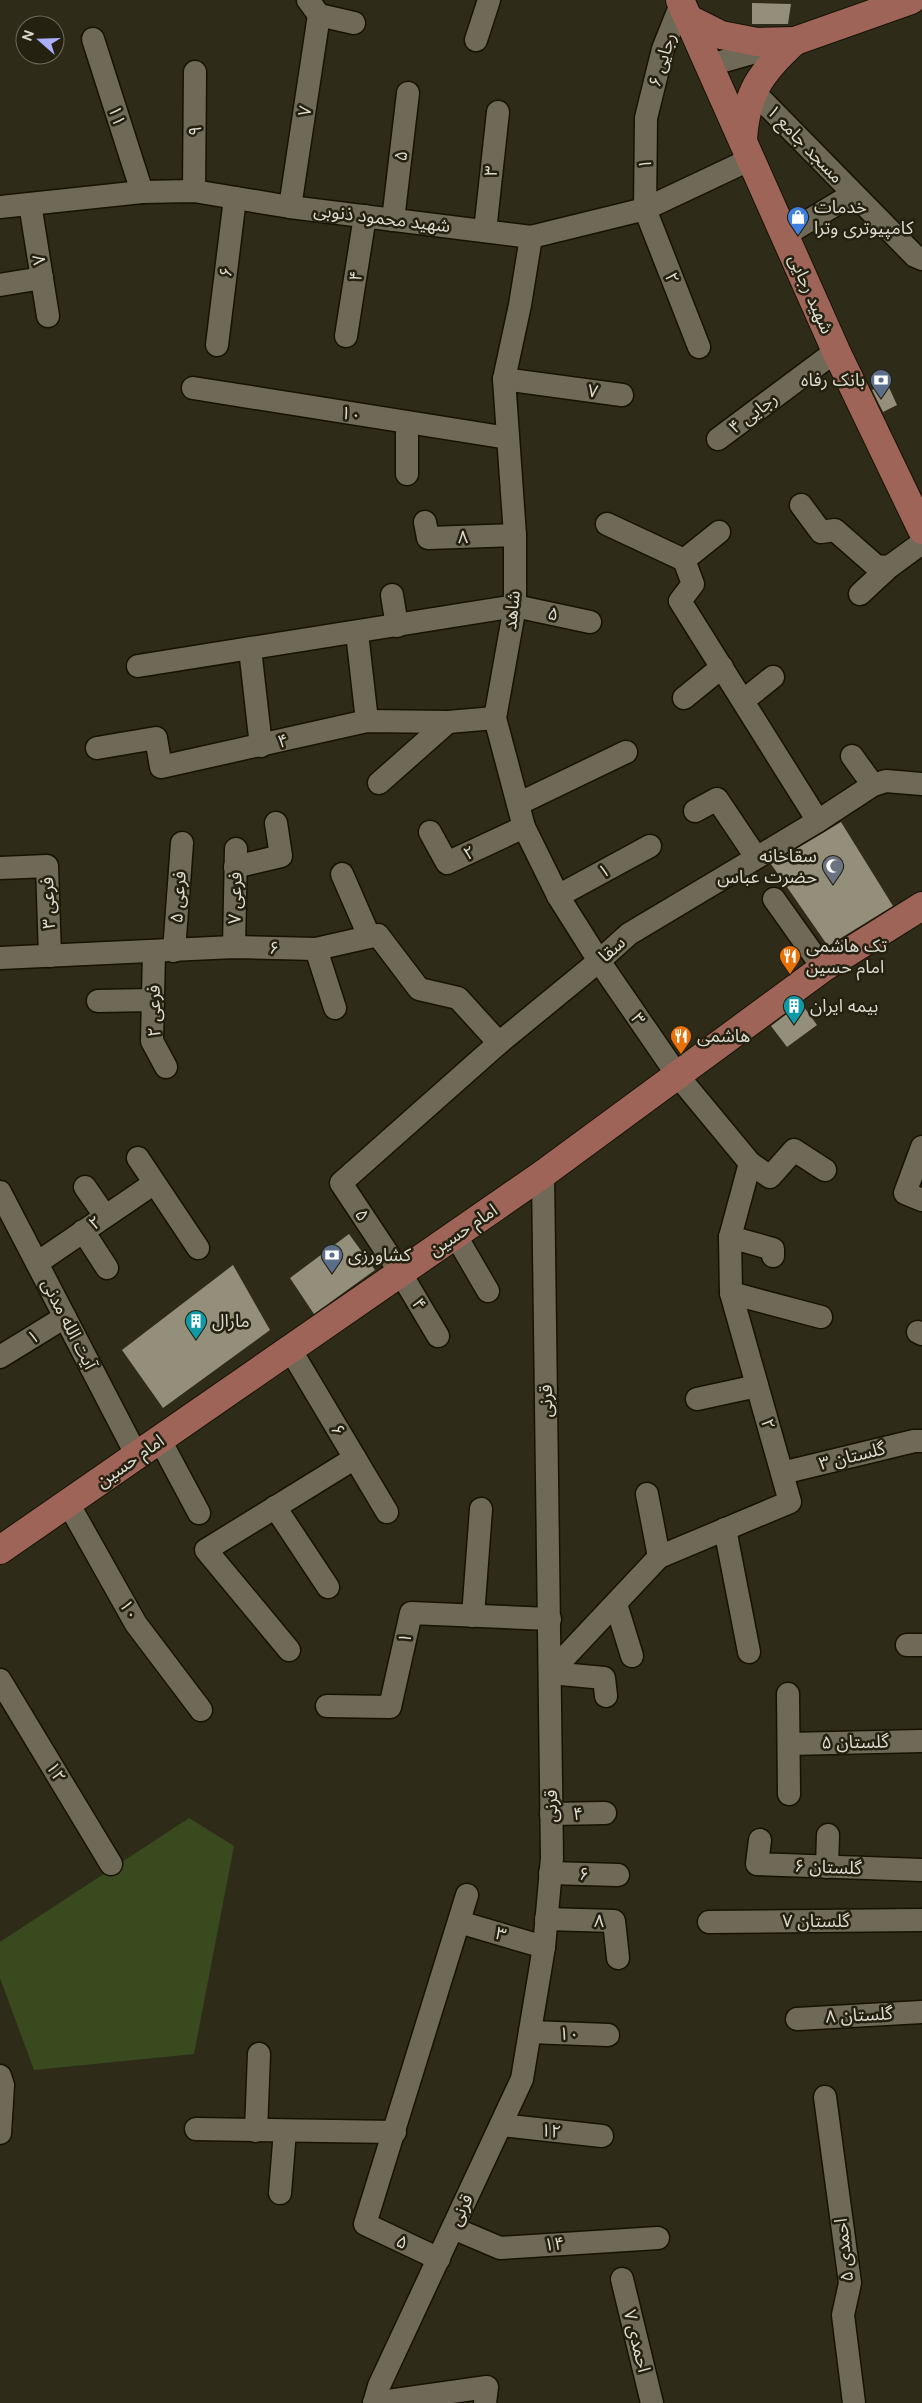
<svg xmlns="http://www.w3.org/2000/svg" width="922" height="2403" font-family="'DM Sans','Noto Sans Arabic',sans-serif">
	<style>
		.green { fill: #384a1e }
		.building { fill: #938f7a }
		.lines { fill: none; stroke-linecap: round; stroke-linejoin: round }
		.minor-casing { stroke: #171304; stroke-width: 25 }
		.major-casing { stroke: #171304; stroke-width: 30 }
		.minor { stroke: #6e6a57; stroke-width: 22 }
		.major { stroke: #9f6458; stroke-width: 28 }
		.labels { text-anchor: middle; stroke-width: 5; stroke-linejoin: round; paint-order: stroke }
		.street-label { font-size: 18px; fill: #dddbd0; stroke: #252110 }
		.poi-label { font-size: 18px; fill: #dddbd0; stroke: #252110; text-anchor: start }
	</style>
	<rect width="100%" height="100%" fill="#2e2b19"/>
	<path class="green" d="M189,1818L234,1846L194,2054L34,2070L0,1978V1942Z"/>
	<g class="building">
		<path d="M752,3L791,4L788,24H752Z"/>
		<path d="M887,383L897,405L883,412L872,390Z"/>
		<path d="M841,822L893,906L828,946L771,864Z"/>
		<path d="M801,1003L817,1025L787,1047L771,1026Z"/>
		<path d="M349,1234L375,1270L314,1314L290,1278Z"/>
		<path d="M233,1265L270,1330L163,1408L122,1350Z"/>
	</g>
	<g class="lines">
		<g class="minor-casing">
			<g id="minor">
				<path d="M308,0L319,15L354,23"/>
				<path d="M681,4L663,49L646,118L645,209L699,347"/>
				<path d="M93,39L142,192"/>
				<path d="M476,40L489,0"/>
				<path d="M710,65L777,46"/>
				<path d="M753,91L915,256L922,259"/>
				<path d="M194,191L195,72"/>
				<path d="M30,204L48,316"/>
				<path d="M0,207L142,192L194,191L290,207L531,237L645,209L751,159"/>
				<path d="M290,207L319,15"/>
				<path d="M393,220L408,93"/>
				<path d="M485,231L498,112"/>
				<path d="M785,235L853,194"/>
				<path d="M531,237L520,305L504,379L515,535V606L495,718L524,827L558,896L599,961L678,1076L750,1163L730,1237L731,1293L790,1502L659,1557L550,1673"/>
				<path d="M0,285L42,278"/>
				<path d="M346,336L365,216"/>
				<path d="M217,345L235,198"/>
				<path d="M504,379L622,395"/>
				<path d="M193,388L508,438"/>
				<path d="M407,423V474"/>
				<path d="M718,439L836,351"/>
				<path d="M801,505L821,532L835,530L876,566L889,567"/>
				<path d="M425,522L428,538L515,535"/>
				<path d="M607,524L684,560L693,584L680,601L818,821"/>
				<path d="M684,560L719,532"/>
				<path d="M860,594L889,567L922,543"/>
				<path d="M392,595L397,626"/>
				<path d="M357,633L367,721"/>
				<path d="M250,649L261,746"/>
				<path d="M138,666L515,606L590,622"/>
				<path d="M684,698L722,667"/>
				<path d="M744,700L773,677"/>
				<path d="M97,748L156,738L161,767L367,721L448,722L495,718"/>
				<path d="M852,756L873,785"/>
				<path d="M379,783L448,722"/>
				<path d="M518,804L626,752"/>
				<path d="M695,811L717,799L756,857"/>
				<path d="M430,832L447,863L524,827"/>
				<path d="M235,867L281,856L276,823"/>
				<path d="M0,868L47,866L50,956"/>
				<path d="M342,874L369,936"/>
				<path d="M558,896L650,846"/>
				<path d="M774,899L823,968"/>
				<path d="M234,947L236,849"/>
				<path d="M316,949L335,1008"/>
				<path d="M174,951L182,843"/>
				<path d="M154,952L152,1041L166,1067"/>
				<path d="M0,958L234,947L316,949L378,935L419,989L458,998L499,1043"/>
				<path d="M98,1001L152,1000"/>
				<path d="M922,1147L905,1193L922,1200"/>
				<path d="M138,1158L198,1248"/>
				<path d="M750,1163L770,1177L794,1150L825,1170"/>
				<path d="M85,1187L105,1216"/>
				<path d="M0,1192L137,1456"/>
				<path d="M83,1231L107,1268"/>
				<path d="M456,1236L488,1291"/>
				<path d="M730,1237L773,1249V1256"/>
				<path d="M37,1263L153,1184"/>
				<path d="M731,1293L821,1317"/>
				<path d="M918,1332L922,1334"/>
				<path d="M438,1336L400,1272L341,1183L499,1043L599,961L629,934L818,821L873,785L886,781L922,784"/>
				<path d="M290,1349L387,1512"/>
				<path d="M0,1357L65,1317"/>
				<path d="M697,1399L757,1386"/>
				<path d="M160,1440L199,1513"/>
				<path d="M782,1473L914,1441H922"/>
				<path d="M647,1494L659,1557"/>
				<path d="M68,1503L136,1624L201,1710"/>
				<path d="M275,1507L328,1587"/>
				<path d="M725,1529L749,1652"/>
				<path d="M616,1604L632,1656"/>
				<path d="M473,1616L481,1509"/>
				<path d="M907,1645H922"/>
				<path d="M289,1650L206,1550L355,1458"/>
				<path d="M550,1673L604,1678L606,1696"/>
				<path d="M0,1680L111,1864"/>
				<path d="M788,1694L789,1794"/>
				<path d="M327,1706L390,1707L411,1613L550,1619"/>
				<path d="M789,1744L922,1741"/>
				<path d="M551,1814L605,1813"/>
				<path d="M760,1840L757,1864L922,1870"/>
				<path d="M827,1867L828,1835"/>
				<path d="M550,1873L618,1875"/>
				<path d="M546,1919L614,1921L618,1958"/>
				<path d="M459,1922L544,1947"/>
				<path d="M709,1922L922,1920"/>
				<path d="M797,2019L922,2012"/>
				<path d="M530,2032L608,2035"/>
				<path d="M0,2076L3,2085L0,2133"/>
				<path d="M825,2097L850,2283L843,2315L854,2403"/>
				<path d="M501,2125L602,2136"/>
				<path d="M196,2129L395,2132"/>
				<path d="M256,2131L259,2054"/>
				<path d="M280,2193L285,2131"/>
				<path d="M453,2228L500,2248L658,2238"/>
				<path d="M439,2259L365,2224L467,1895"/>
				<path d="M622,2279L652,2403"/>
				<path d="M374,2403L379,2386L522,2079L544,1947L552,1858L543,1174"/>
				<path d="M374,2403L487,2387L485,2403"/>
			</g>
		</g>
		<g class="major-casing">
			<g id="major">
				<path d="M680,0L836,351L922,530"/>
				<path d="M689,19L721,35L757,42L795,41C761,72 746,93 743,139"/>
				<path d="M795,41L911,0"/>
				<path d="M0,1550L543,1174L823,968L922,906"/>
			</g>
		</g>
		<use href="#minor" class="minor"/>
		<use href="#major" class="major"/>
	</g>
	<defs>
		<g id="shop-pin" transform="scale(1.125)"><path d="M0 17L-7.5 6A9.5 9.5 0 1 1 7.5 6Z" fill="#3f7fe0" stroke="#252110"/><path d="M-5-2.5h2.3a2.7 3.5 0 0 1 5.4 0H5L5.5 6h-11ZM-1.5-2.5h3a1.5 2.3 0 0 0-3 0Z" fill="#fff"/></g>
		<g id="bank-pin" transform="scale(1.125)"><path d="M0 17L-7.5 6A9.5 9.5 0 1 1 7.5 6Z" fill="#5c6f8a" stroke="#252110"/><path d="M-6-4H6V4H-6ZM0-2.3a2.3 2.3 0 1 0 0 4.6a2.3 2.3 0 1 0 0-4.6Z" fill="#fff"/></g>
		<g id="mosque-pin" transform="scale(1.125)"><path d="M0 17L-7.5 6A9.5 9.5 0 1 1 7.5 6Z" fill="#6b7280" stroke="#252110"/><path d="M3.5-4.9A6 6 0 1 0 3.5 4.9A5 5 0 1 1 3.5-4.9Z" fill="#fff"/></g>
		<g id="restaurant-pin" transform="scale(1.125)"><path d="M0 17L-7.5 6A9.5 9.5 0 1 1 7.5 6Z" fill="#e8710a" stroke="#252110"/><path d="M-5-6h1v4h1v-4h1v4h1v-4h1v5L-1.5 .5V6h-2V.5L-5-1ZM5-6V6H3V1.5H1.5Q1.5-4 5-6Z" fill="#fff"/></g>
		<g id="building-pin" transform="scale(1.125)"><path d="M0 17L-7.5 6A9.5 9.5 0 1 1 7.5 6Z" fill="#0f9aa8" stroke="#252110"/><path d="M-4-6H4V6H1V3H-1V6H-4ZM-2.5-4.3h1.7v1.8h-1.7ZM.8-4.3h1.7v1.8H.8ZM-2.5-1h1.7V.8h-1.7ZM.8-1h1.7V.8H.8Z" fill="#fff"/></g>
	</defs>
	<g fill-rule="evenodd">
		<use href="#shop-pin" x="798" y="217"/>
		<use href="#bank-pin" x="881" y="380"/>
		<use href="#mosque-pin" x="833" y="866"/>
		<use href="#restaurant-pin" x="790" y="956"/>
		<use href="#building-pin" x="794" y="1006"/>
		<use href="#restaurant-pin" x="681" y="1036"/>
		<use href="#bank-pin" x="332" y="1255"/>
		<use href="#building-pin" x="196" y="1321"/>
	</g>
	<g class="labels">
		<g class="street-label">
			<text transform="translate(662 60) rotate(-73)" y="6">رجایی ۶</text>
			<text transform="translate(305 111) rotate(-81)" y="6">۷</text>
			<text transform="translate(117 116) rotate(72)" y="6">۱۱</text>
			<text transform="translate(195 131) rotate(-89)" y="6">۹</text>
			<text transform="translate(805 144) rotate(46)" y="6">مسجد جامع ۱</text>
			<text transform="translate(401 156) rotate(-83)" y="6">۵</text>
			<text transform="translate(645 164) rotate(-89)" y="6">۱</text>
			<text transform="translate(491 171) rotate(-84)" y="6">۳</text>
			<text transform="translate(382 218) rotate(7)" y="6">شهید محمود ذنوبی</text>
			<text transform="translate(39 260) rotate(81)" y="6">۸</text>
			<text transform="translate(226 272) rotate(-83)" y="6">۶</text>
			<text transform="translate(356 276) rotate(-81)" y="6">۴</text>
			<text transform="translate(672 278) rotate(69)" y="6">۲</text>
			<text transform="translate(811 294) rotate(66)" y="6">شهید رجایی</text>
			<text transform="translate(593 391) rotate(8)" y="6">۷</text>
			<text transform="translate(753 413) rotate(-37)" y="6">رجایی ۴</text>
			<text transform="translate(351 414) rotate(9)" y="6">۱۰</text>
			<text transform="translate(463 537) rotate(-2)" y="6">۸</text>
			<text transform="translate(512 610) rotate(-84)" y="6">شاهد</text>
			<text transform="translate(553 614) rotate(12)" y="6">۵</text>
			<text transform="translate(283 741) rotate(-13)" y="6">۴</text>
			<text transform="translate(469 853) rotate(-25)" y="6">۲</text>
			<text transform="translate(604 871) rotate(-28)" y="6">۱</text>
			<text transform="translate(178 897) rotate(-86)" y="6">فرعی ۵</text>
			<text transform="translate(235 898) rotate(-89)" y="6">فرعی ۷</text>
			<text transform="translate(48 903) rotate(-92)" y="6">فرعی ۳</text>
			<text transform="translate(274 948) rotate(2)" y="6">۶</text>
			<text transform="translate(612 949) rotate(-42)" y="6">سقا</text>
			<text transform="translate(154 1011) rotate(-91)" y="6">فرعی ۲</text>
			<text transform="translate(638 1019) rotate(56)" y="6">۳</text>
			<text transform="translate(362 1215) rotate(57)" y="6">۵</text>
			<text transform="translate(95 1223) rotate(-34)" y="6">۲</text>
			<text transform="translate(463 1230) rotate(-34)" y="6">امام حسین</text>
			<text transform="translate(419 1304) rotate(59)" y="6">۴</text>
			<text transform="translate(69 1324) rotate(63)" y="6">آیت الله مدنی</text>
			<text transform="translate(33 1337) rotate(-31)" y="6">۱</text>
			<text transform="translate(546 1401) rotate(-91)" y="6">قرنی</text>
			<text transform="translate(768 1424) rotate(74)" y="6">۲</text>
			<text transform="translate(338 1430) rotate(59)" y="6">۶</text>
			<text transform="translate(852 1456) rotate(-14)" y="6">گلستان ۳</text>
			<text transform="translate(130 1461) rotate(-35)" y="6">امام حسین</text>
			<text transform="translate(129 1610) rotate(60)" y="6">۱۰</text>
			<text transform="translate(405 1638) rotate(-78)" y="6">۱</text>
			<text transform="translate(855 1742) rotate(-1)" y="6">گلستان ۵</text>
			<text transform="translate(56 1772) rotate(59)" y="6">۱۲</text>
			<text transform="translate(551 1806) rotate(-90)" y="6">قرنی</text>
			<text transform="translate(578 1814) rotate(-1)" y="6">۴</text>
			<text transform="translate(828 1867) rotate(2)" y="6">گلستان ۶</text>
			<text transform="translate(584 1874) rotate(1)" y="6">۶</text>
			<text transform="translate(599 1921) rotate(2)" y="6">۸</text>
			<text x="816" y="1927">گلستان ۷</text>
			<text transform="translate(501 1934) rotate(17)" y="6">۳</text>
			<text transform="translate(859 2015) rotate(-3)" y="6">گلستان ۸</text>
			<text transform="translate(569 2034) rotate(3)" y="6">۱۰</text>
			<text transform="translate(551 2131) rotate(6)" y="6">۱۲</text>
			<text transform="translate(461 2210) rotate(-65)" y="6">قرنی</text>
			<text transform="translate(402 2242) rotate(25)" y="6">۵</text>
			<text transform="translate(554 2244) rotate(-4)" y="6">۱۴</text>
			<text transform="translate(844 2250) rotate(-96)" y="6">احمدی ۵</text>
			<text transform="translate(637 2341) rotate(76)" y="6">احمدی ۷</text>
		</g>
		<g class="poi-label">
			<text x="814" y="213">خدمات<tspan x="814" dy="21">کامپیوتری وترا</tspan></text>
			<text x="865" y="386" text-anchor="end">بانک رفاه</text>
			<text x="817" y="862" text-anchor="end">سقاخانه<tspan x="817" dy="21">حضرت عباس</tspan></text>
			<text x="806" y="952">تک هاشمی<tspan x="806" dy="21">امام حسین</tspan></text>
			<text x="810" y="1012">بیمه ایران</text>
			<text x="697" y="1042">هاشمی</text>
			<text x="348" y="1261">کشاورزی</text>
			<text x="212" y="1327">مارال</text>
		</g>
	</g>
	<g transform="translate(40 40) rotate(290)"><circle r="24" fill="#252110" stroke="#6f6b5d"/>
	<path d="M0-4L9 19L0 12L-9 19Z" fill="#adaffb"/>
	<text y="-8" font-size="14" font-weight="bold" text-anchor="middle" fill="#dddbd0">N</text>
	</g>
</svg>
